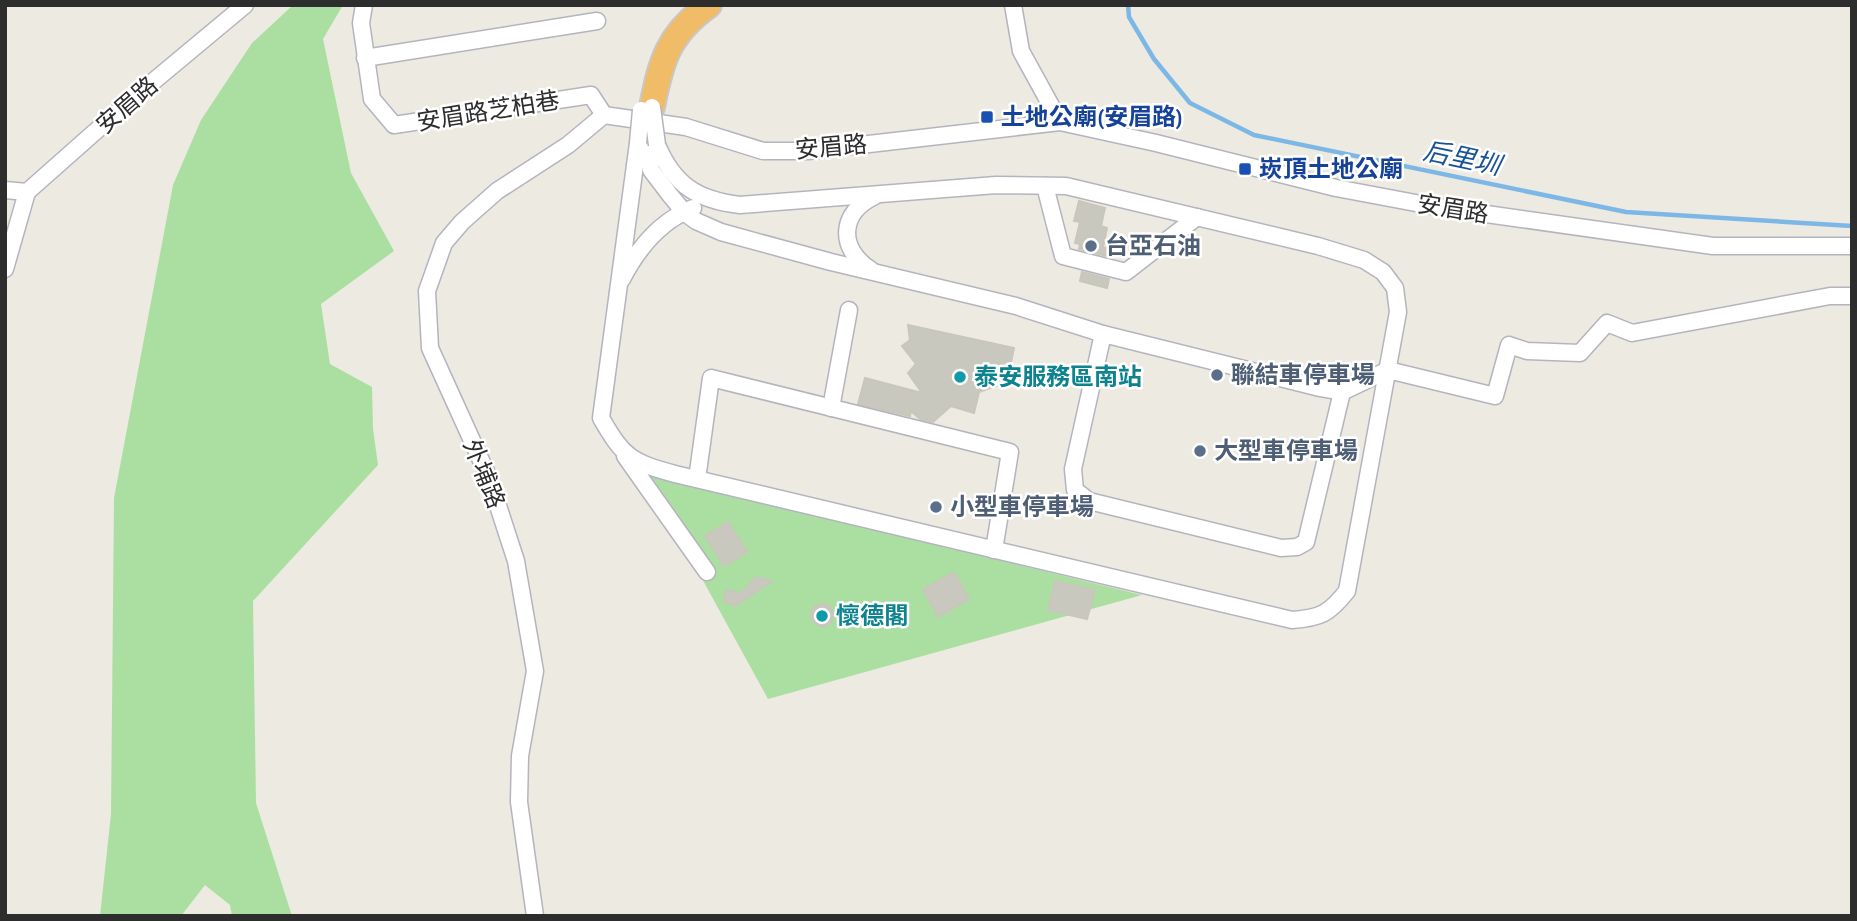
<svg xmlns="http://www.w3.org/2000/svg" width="1857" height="921" font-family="'Alegreya Sans','Noto Sans TC',sans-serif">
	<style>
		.green { fill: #abdfa2 }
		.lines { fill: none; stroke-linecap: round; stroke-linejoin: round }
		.stream { stroke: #7db7e6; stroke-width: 4.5 }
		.building { fill: #c9c8bf; stroke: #c9c6ba; stroke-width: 2 }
		.minor-casing { stroke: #b4b4bf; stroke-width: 19 }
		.highway-casing { stroke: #c8c8c8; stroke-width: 28 }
		.minor { stroke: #fff; stroke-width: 16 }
		.highway { stroke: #f1bc67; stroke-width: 24 }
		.minor-bridge-casing { stroke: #b4b4bf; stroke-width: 19; stroke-linecap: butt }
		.minor-bridge { stroke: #fff; stroke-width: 16 }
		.transit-dot { fill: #1a4fb4; stroke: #fff; stroke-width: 2.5 }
		.service-dot { fill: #5c6f8a; stroke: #fff; stroke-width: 2.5 }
		.culture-dot { fill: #0f9aa8; stroke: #fff; stroke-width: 2.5 }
		.labels { text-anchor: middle; stroke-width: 5; stroke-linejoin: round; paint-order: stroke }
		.street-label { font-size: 24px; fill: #2d2d2d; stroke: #fff }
		.transit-label { font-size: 24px; font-weight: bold; fill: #164399; stroke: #fff; text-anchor: start }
		.service-label { font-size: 24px; font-weight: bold; fill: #4e5e75; stroke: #fff; text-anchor: start }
		.culture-label { font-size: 24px; font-weight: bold; fill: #0d838f; stroke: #fff; text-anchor: start }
		.water-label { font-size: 26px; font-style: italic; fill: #195395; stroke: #fff }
	</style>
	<rect width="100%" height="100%" fill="#edeae1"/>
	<g class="green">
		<path d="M293,5H343L323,39L351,173L394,251L321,304L330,364L372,387L373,429L378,465L253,601L256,803L292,916H232L230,905L205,885L181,916H100L111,814L114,498L173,185L201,120L252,43Z"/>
		<path d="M644,473L1142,595L768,699Z"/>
	</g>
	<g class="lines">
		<path class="stream" d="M1128,5L1129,17L1154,59L1190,103L1254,135L1626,212L1852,226"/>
	</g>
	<g class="building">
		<path d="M1079,201L1105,208L1101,226L1107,228L1103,247L1109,249L1107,256L1079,249L1080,244L1075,243L1080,222L1074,221Z"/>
		<path d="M1082,272L1109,279L1107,288L1080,281Z"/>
		<path d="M908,325L1014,348L1007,382L979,392L974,413L951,406L933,422L920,419L911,411L910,416L858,404L865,378L922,393L908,373L916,364L902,346L910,340Z"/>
		<path d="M728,522L747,552L724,566L705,536Z"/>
		<path d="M954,572L969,599L938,617L923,589Z"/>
		<path d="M756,577L772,581L735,606L724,601L726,590L741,593Z"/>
		<path d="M1055,581L1095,590L1087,619L1048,610Z"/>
		<circle cx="822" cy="615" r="11"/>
	</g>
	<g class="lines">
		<g class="minor-casing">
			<g id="minor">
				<path d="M364,5L361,23L372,99L394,125L591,95L604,115"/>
				<path d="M1013,5L1021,51L1060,122"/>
				<path d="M365,58L597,21"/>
				<path d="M604,115L686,127L763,151H808L1060,122L1156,143L1336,188L1437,207L1713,246H1852"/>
				<path d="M645,135L651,170L670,195L684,212L696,221L721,232L831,262L1016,306L1103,334L1320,388L1342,392L1388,370L1495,396L1509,345L1527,351L1580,353L1607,323L1632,333L1830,296H1852"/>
				<path d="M638,143L601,418C624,458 631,462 675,474L1292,620C1320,618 1329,614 1347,591L1398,312L1395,288L1383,272L1364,260L1318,246L1066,186L996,185L740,205C697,200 674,185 657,145"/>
				<path d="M1045,186L1063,256L1126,272L1197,217"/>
				<path d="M5,190L27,192L131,100L245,5"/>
				<path d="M5,269L27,192"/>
				<path d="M871,270C838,249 839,213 875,196"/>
				<path d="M622,279C638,248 660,221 693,208"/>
				<path d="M1103,334L1073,469L1075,490L1089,501L1281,548L1297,547L1306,542L1342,392"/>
				<path d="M831,408L849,310"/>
				<path d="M625,456L707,572"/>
				<path d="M697,479L711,378L1010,452L994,550"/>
				<path d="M535,916L519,802L520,756L535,671L516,561L489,478L430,348L427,291L444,243L462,222L497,191L568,145L604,115"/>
			</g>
		</g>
		<g class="highway-casing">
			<path id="highway" d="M652,107C661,61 668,34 709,5"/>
		</g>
		<use href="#minor" class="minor"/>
		<use href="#highway" class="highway"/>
		<g class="minor-bridge-casing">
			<g id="minor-bridge">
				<path d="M652,107L657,145"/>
				<path d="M638,143L641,110"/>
			</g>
		</g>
		<use href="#minor-bridge" class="minor-bridge"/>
	</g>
	<g class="transit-dot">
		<rect x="980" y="110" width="14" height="14" rx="3.5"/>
		<rect x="1238" y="162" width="14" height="14" rx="3.5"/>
	</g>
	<g class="service-dot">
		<circle cx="1091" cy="246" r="7"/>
		<circle cx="1217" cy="375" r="7"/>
		<circle cx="1200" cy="451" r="7"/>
		<circle cx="936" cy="507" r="7"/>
	</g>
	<g class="culture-dot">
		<circle cx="960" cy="377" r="7"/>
		<circle cx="822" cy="616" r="7"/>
	</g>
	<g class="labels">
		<g class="street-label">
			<text transform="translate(127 105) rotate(-41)" y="8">安眉路</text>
			<text transform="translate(488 111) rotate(-9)" y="8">安眉路芝柏巷</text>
			<text transform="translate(831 147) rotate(-5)" y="8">安眉路</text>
			<text transform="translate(1453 209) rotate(9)" y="8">安眉路</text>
			<text transform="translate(484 474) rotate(68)" y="8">外埔路</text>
		</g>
		<g class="transit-label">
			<text x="1001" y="125">土地公廟(安眉路)</text>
			<text x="1259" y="177">崁頂土地公廟</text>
		</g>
		<g class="service-label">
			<text x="1105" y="254">台亞石油</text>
			<text x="1231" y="383">聯結車停車場</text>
			<text x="1214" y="459">大型車停車場</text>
			<text x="950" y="515">小型車停車場</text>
		</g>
		<g class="culture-label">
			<text x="974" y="385">泰安服務區南站</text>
			<text x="836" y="624">懷德閣</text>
		</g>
		<g class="water-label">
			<text transform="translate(1462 158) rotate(12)" y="9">后里圳</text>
		</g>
	</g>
	<rect width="1857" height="921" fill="none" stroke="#2d2d2d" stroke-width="14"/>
</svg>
